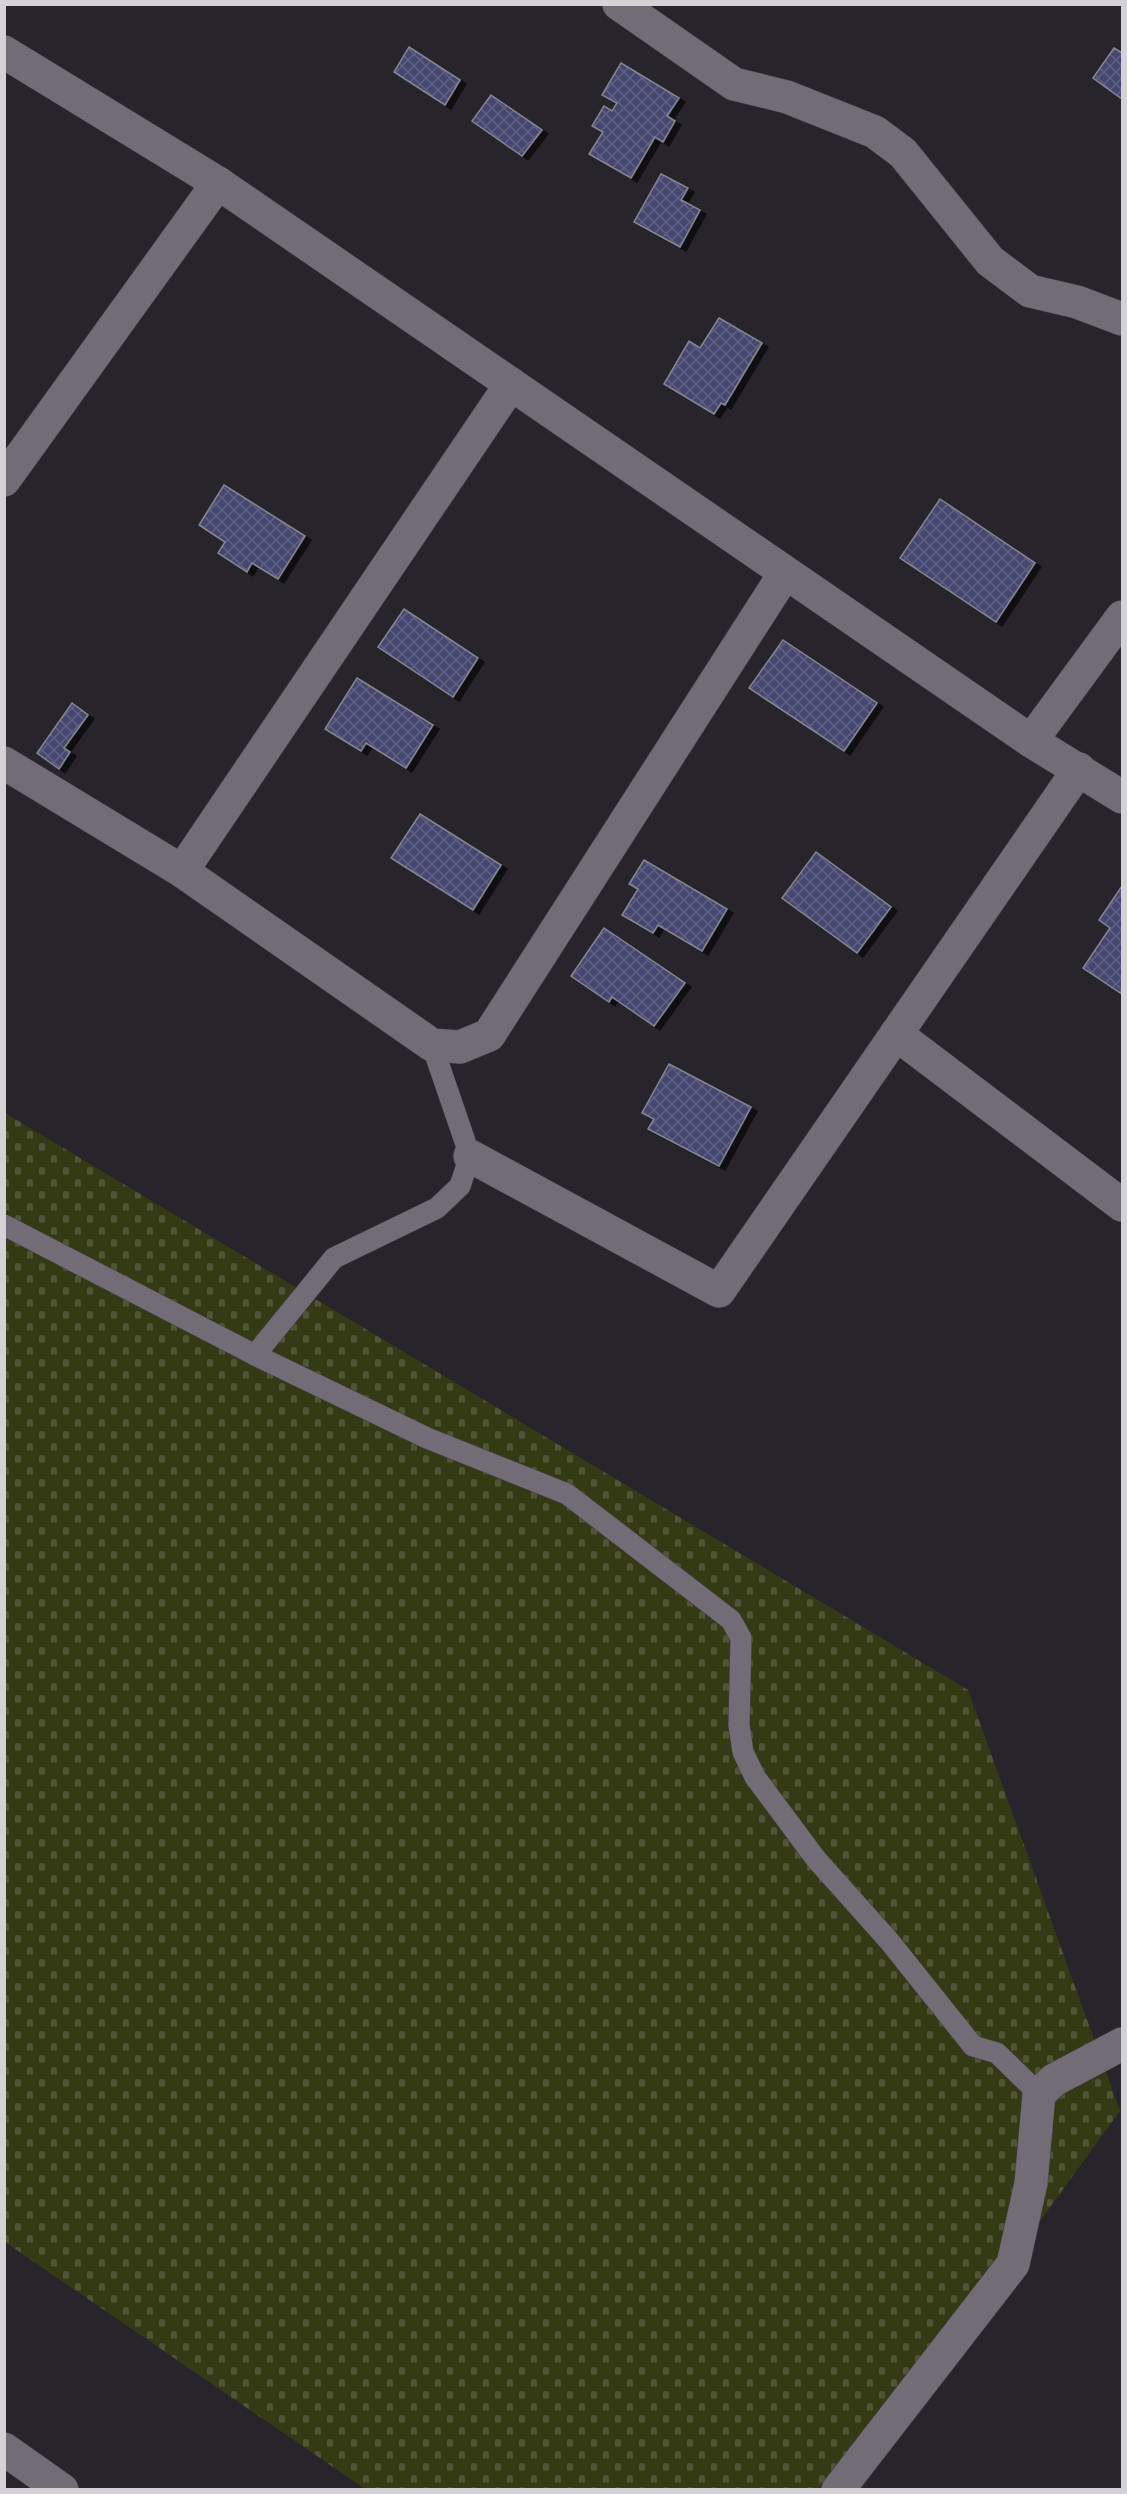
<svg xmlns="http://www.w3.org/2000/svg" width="1127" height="2494" font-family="'Archivo Narrow',sans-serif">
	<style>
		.cemetery { fill: url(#cemetery-stones) }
		.building { fill: url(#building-cross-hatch); stroke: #848590; stroke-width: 1.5; filter: url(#shadow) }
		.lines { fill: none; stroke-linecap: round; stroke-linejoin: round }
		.lane-casing { stroke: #444047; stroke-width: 22 }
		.street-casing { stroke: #444047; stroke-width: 34 }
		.lane { stroke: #726c76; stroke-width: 21 }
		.street { stroke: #726c76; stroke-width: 33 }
	</style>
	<defs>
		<pattern id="cemetery-stones" width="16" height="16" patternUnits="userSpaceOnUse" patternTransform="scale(1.5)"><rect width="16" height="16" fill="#343a14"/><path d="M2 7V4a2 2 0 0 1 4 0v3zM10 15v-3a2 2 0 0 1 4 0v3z" fill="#505635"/></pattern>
		<pattern id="building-cross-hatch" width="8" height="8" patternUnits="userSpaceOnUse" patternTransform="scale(1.5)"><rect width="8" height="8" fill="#45476f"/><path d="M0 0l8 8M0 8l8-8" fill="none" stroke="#5f6183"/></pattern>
		<filter id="shadow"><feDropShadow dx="6" dy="4" stdDeviation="0" flood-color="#0009"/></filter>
	</defs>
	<rect width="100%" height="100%" fill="#28242b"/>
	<path class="cemetery" d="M5,1113L968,1690L1120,2111L845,2489H365L5,2242Z"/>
	<g class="building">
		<path d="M409,47L460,80L445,105L394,72Z"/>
		<path d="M1114,48L1122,53V99L1093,78Z"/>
		<path d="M621,63L679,98L667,116L675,121L663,142L655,137L631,178L589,154L603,132L592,126L604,106L612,111L617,103L602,95Z"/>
		<path d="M491,95L542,130L522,156L472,121Z"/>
		<path d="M661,174L688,188L681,200L700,210L680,247L634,222Z"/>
		<path d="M719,318L762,343L725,405L721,403L714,414L664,384L689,341L700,348Z"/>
		<path d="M224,485L305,536L278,579L252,563L247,572L218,553L225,542L199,525Z"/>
		<path d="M940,499L1035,563L996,622L900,558Z"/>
		<path d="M404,609L478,658L453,697L378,647Z"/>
		<path d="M783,640L877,703L844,751L749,688Z"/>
		<path d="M357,678L433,725L406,768L366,743L361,751L325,729Z"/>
		<path d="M72,703L88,715L64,748L70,752L59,769L37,753Z"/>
		<path d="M420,814L501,865L473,910L391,858Z"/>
		<path d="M816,852L891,907L857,953L782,898Z"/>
		<path d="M644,860L727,909L702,951L658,925L653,933L622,915L638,889L629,884Z"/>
		<path d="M1122,886V994L1083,968L1110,928L1099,920Z"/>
		<path d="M604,928L685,983L654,1026L612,997L609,1002L571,976Z"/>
		<path d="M669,1064L751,1107L719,1166L648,1129L654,1119L642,1113Z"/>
	</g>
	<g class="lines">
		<g class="lane-casing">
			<g id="lane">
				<path d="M4,1225L255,1355L427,1438L567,1494L731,1620L741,1638L739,1725L743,1752L755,1777L816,1859L890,1942L973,2046L997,2053L1039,2094"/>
				<path d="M255,1355L334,1258L437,1208L460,1186L470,1156L432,1045"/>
			</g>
		</g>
		<g class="street-casing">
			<g id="street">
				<path d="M619,4L734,84L787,97L875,132L903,153L990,261L1030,291L1077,302L1122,319"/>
				<path d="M4,52L218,183L1031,741L1122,797"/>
				<path d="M4,480L218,183"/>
				<path d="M1031,741L1122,617"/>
				<path d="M4,763L182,871L511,384"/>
				<path d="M182,871L432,1045L460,1047L489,1035L785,573"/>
				<path d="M896,1034L1122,1205"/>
				<path d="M470,1156L719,1291L1079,769"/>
				<path d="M4,2449L62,2490"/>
				<path d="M838,2490L1013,2264L1031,2183L1039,2094L1054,2080L1122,2044"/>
			</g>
		</g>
		<use href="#lane" class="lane"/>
		<use href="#street" class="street"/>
	</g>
	<rect width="1127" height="2494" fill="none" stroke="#d5d2d7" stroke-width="12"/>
</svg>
